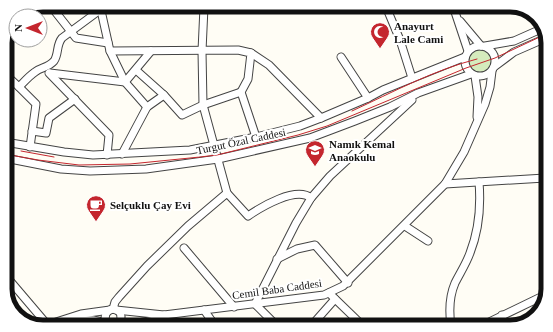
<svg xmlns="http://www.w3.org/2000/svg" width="553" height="332" font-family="'Times New Roman',serif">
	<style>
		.green { fill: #d5ebbd }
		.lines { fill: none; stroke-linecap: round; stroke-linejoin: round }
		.minor-casing { stroke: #444; stroke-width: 9 }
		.minor { stroke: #fff; stroke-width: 7 }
		.tram { stroke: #c4262e; stroke-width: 1 }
		.labels { text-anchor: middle; stroke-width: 4; stroke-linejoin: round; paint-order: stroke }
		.poi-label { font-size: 11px; font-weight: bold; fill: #111; stroke: #fff; text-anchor: start }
		.street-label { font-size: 11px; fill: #111; stroke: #fff }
		.rim { fill: none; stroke: #111; stroke-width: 5 }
	</style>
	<rect width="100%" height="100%" fill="#fffdf5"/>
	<circle class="green" cx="480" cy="62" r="12"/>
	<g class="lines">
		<g class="minor-casing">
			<g id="minor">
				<path d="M50,5L76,38L108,43"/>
				<path d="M100,6L110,51L125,82L147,107"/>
				<path d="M204,7L202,51L203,105L227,193"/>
				<path d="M387,9L400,40L412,78"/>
				<path d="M454,9L468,51"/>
				<path d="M460,21L481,46"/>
				<circle cx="480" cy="61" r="15"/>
				<path d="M485,46L514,41L541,29"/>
				<path d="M110,51L238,50L251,53L248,79L241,92"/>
				<path d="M251,53L269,65L321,118"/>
				<path d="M341,57L368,98"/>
				<path d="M494,67L514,52L546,38"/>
				<path d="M136,70L164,95"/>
				<path d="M49,73L109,135L107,155"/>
				<path d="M50,73L125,82L151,51"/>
				<path d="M5,74L19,87C24,82 29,76 35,72C41,67 48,68 54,61C59,54 56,45 62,38L100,10"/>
				<path d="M475,76L478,97L477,117"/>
				<path d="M19,87L36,104L30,147"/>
				<path d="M32,131L46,133L49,118L75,99"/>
				<path d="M5,142L64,152L93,155L190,150L256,137L300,126L321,118L368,98L383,90L465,57"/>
				<path d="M122,154L147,107L164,95L182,115L203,105L241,92L256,137"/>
				<path d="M5,158L61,169L90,171L146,169L218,159L310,138L355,121L390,107L418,93L471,74"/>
				<path d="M445,184L545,178"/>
				<path d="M405,226L428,241"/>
				<path d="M184,248L234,307"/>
				<path d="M277,259L297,249L315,245L348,283"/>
				<path d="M5,275L45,322"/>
				<path d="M329,293L362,325"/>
				<path d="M113,309L115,302L119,297L147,266L188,226L227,193L248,216C261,207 296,186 311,198"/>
				<path d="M116,310L164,315L324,295L343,286L445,184L464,152L485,104L490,87L492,71"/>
				<path d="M204,310L214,324"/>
				<path d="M502,315L503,327"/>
				<path d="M72,319L93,320L107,323"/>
				<path d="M56,322L81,314L110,310"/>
				<path d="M120,322L132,323"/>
				<path d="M107,323C103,317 106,310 113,309C121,310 123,317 119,323"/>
				<path d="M138,323L155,320L164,315"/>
				<path d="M275,324L255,304L296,223L311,198L330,176L412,100"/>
				<path d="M312,325L335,299"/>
				<path d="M451,326C449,312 449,297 455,283C460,273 466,264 470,253C479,230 481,206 479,182"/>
				<path d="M479,327L543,296"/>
			</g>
		</g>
		<use href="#minor" class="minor"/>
		<g class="tram">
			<path d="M352,111C393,92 434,70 477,59"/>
			<path d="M21,151L54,157"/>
			<path d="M5,154L38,160L79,165L130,164L200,157L217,155L298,135L327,126L466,68L495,58L544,35"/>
		</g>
	</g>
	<defs>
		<g id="mosque-pin" transform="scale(1)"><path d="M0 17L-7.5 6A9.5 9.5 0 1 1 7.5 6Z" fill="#c4262e" stroke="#fff"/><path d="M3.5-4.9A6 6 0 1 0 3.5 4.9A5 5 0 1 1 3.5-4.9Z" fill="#fff"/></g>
		<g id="school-pin" transform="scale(1)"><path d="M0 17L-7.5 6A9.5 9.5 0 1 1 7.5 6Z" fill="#c4262e" stroke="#fff"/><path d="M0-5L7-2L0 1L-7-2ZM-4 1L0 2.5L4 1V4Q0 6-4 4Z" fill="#fff"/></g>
		<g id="cafe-pin" transform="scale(1)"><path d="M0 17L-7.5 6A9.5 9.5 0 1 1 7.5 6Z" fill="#c4262e" stroke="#fff"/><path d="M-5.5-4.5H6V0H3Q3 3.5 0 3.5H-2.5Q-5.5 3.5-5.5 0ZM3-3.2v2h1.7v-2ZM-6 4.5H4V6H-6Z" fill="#fff"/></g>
	</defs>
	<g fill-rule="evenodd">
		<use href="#mosque-pin" x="380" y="32"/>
		<use href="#school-pin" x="315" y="150"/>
		<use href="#cafe-pin" x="96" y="205"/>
	</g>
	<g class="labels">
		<g class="poi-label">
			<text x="394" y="30">Anayurt<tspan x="394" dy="13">Lale Cami</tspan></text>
			<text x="329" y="148">Namık Kemal<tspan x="329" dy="13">Anaokulu</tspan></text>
			<text x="110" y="209">Selçuklu Çay Evi</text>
		</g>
		<g class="street-label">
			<text transform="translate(241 141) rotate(-12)" y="4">Turgut Özal Caddesi</text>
			<text transform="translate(277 289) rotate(-8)" y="4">Cemil Baba Caddesi</text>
		</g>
	</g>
	<path d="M0 0H553V332H0ZM43 12H510A31 31 0 0 1 541 43V289A31 31 0 0 1 510 320H43A31 31 0 0 1 12 289V43A31 31 0 0 1 43 12Z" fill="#fff" fill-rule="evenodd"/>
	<path class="rim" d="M43 12H510A31 31 0 0 1 541 43V289A31 31 0 0 1 510 320H43A31 31 0 0 1 12 289V43A31 31 0 0 1 43 12Z"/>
	<g transform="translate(28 28) rotate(270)"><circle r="19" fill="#ffffff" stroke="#a0a0a0"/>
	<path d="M0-3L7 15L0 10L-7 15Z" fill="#c4262e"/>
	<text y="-6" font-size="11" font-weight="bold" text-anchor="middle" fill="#111111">N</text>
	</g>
</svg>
